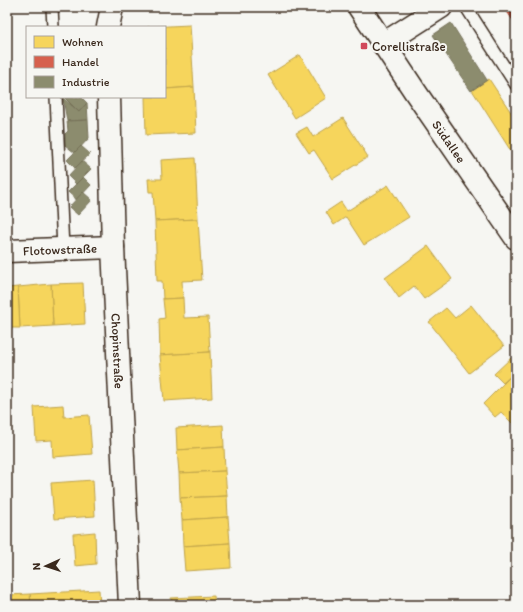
<svg xmlns="http://www.w3.org/2000/svg" width="523" height="612" font-family="Itim,sans-serif">
	<style>
		.homes { fill: #f6d55c; stroke: #bea249 }
		.shops { fill: #d6604d; stroke: #a8503f }
		.industry { fill: #8c8c6e; stroke: #746f56 }
		.lines { fill: none; stroke-linecap: round; stroke-linejoin: round }
		.lane-casing { stroke: #3b2a1e; stroke-width: 14 }
		.street-casing { stroke: #3b2a1e; stroke-width: 25 }
		.secondary-casing { stroke: #3b2a1e; stroke-width: 25 }
		.lane { stroke: #f6f6f2; stroke-width: 11 }
		.street { stroke: #f6f6f2; stroke-width: 22 }
		.secondary { stroke: #f6f6f2; stroke-width: 22 }
		.poi-dot { fill: #d1495b; stroke: #f6f6f2; stroke-width: 1.5 }
		.labels { text-anchor: middle; stroke-width: 4; stroke-linejoin: round; paint-order: stroke }
		.poi-label { font-size: 13px; fill: #3b2a1e; stroke: #f6f6f2; text-anchor: start }
		.street-label { font-size: 13px; fill: #3b2a1e; stroke: #f6f6f2 }
	</style>
	<rect width="100%" height="100%" fill="#f6f6f2"/>
	<filter id="ink" filterUnits="userSpaceOnUse"><feTurbulence type="fractalNoise" baseFrequency=".025" numOctaves="2"/><feDisplacementMap in="SourceGraphic" scale="8" xChannelSelector="R" yChannelSelector="G"/><feConvolveMatrix kernelMatrix="1 2 1 2 8 2 1 2 1" color-interpolation-filters="sRGB"/></filter>
	<g filter="url(#ink)">
		<g class="homes">
			<path d="M190,25L194,87L165,89V27H148Z"/>
			<path d="M300,55L326,98L295,118L268,75Z"/>
			<path d="M489,79L516,120V159L472,90Z"/>
			<path d="M194,87L196,133L146,135L145,97H165V89Z"/>
			<path d="M343,118L368,157L333,179L314,150L309,153L296,133L307,127L313,137Z"/>
			<path d="M195,158L198,219L155,221L153,192H149L148,179H162L161,160Z"/>
			<path d="M388,185L409,217L364,245L346,217L334,225L326,212L341,202L347,211Z"/>
			<path d="M198,219L202,280L182,281L183,298L163,299L162,281H157L155,221Z"/>
			<path d="M428,246L452,279L424,299L414,286L399,298L385,278Z"/>
			<path d="M83,283L85,324L53,326L51,284Z"/>
			<path d="M51,284L53,326L20,328L18,287Z"/>
			<path d="M18,287L20,328H7V288Z"/>
			<path d="M183,298L184,318L208,317L210,352L160,355L159,319L165,318L163,299Z"/>
			<path d="M471,305L504,346L469,373L429,322L446,308L455,318Z"/>
			<path d="M210,352L212,398L164,401L160,355Z"/>
			<path d="M511,358L516,364V371L503,383L494,374Z"/>
			<path d="M516,371V427L501,412L495,417L483,404Z"/>
			<path d="M63,405L64,417L89,415L92,454L53,457L52,440L36,441L34,407Z"/>
			<path d="M223,425L224,447L177,450L176,428Z"/>
			<path d="M224,447L225,471L179,473L177,450Z"/>
			<path d="M225,471L227,496L180,498L179,473Z"/>
			<path d="M93,480L95,516L54,519L51,483Z"/>
			<path d="M227,496L228,517L182,520L180,498Z"/>
			<path d="M228,517L230,543L183,546L182,520Z"/>
			<path d="M95,532L96,564L75,566L73,534Z"/>
			<path d="M230,543L231,568L185,571L183,546Z"/>
			<path d="M99,590L100,605H31L30,594Z"/>
			<path d="M30,594L31,605H7V595Z"/>
			<path d="M214,596L215,605H172L171,598Z"/>
		</g>
		<path class="shops" d="M504,7H516V25Z"/>
		<g class="industry">
			<path d="M451,23L487,80L471,91L433,35Z"/>
			<path d="M64,97H81L87,103L79,112Z"/>
			<path d="M63,98L79,112L87,103L88,120L67,121Z"/>
			<path d="M88,120L89,138L75,153L65,145V134L68,131L67,121Z"/>
			<path d="M81,146L90,154L75,168L67,160Z"/>
			<path d="M82,161L91,169L76,184L68,176Z"/>
			<path d="M83,177L91,185L77,200L68,192Z"/>
			<path d="M83,192L92,200L78,215L69,207Z"/>
		</g>
		<g class="lines">
			<g class="lane-casing">
				<g id="lane">
					<path d="M52,7L53,27"/>
					<path d="M466,7L516,85"/>
					<path d="M56,97L63,249"/>
				</g>
			</g>
			<g class="street-casing">
				<g id="street">
					<path d="M108,27L112,7"/>
					<path d="M383,44L441,7"/>
					<path id="s1" d="M109,97L113,247L130,605"/>
					<path id="s2" d="M7,251L113,247"/>
				</g>
			</g>
			<g class="secondary-casing">
				<g id="secondary">
					<path id="s3" d="M359,7L416,93L516,238"/>
				</g>
			</g>
			<use href="#lane" class="lane"/>
			<use href="#street" class="street"/>
			<use href="#secondary" class="secondary"/>
		</g>
	</g>
	<rect class="poi-dot" x="360" y="42" width="8" height="8" rx="2"/>
	<g class="labels">
		<g class="poi-label">
			<text x="372" y="51">Corellistraße</text>
		</g>
		<g class="street-label">
			<text dy="5" stroke="none"><textPath href="#s3" startOffset="162">Südallee</textPath></text>
			<text dy="5" stroke="none"><textPath href="#s2" startOffset="53">Flotowstraße</textPath></text>
			<text dy="5" stroke="none"><textPath href="#s1" startOffset="254">Chopinstraße</textPath></text>
		</g>
	</g>
	<rect width="523" height="612" fill="none" stroke="#f6f6f2" stroke-width="24"/>
	<rect x="12" y="12" width="499" height="588" fill="none" stroke="#3b2a1e" stroke-width="1.5" filter="url(#ink)"/>
	<rect x="26" y="26" width="140" height="72" fill="#f6f6f2" stroke="#aba49d"/>
	<rect x="34" y="36" width="20" height="12" fill="#f6d55c" stroke="#aba49d"/>
	<text x="62" y="46" font-size="12" fill="#3b2a1e">Wohnen</text>
	<rect x="34" y="56" width="20" height="12" fill="#d6604d" stroke="#aba49d"/>
	<text x="62" y="66" font-size="12" fill="#3b2a1e">Handel</text>
	<rect x="34" y="76" width="20" height="12" fill="#8c8c6e" stroke="#aba49d"/>
	<text x="62" y="86" font-size="12" fill="#3b2a1e">Industrie</text>
	<g transform="translate(46 566) rotate(267)" stroke="#f6f6f2" stroke-width="3" paint-order="stroke">
	<path d="M0-3L7 15L0 10L-7 15Z" fill="#3b2a1e"/>
	<text y="-6" font-size="11" font-weight="bold" text-anchor="middle" fill="#3b2a1e">N</text>
	</g>
</svg>
